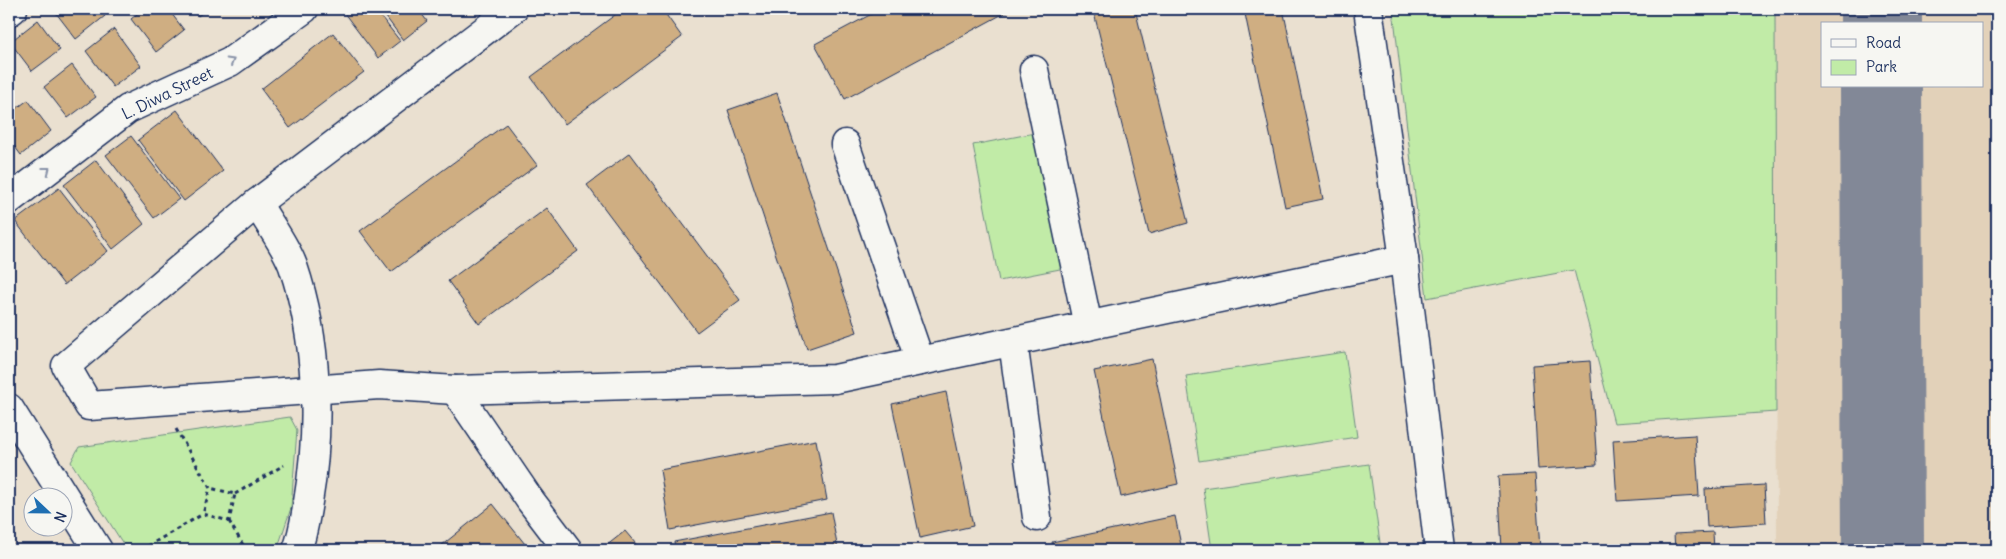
<svg xmlns="http://www.w3.org/2000/svg" width="2006" height="559" font-family="Delius,sans-serif">
	<style>
		.built { fill: #e2d1b9; fill-rule: evenodd }
		.green { fill: #c1eba7; stroke: #6e8d82 }
		.lines { fill: none; stroke-linecap: round; stroke-linejoin: round }
		.taxiway { stroke: #828897; stroke-width: 82 }
		.building { fill: #cfae82; stroke: #1b2f5e }
		.minor-casing { stroke: #1b2f5e; stroke-width: 31 }
		.path { stroke: #1b2f5e; stroke-width: 3; stroke-dasharray: 4 4; stroke-linecap: butt }
		.minor { stroke: #f6f6f2; stroke-width: 28 }
		.oneway { stroke: #8892a8 }
		.labels { text-anchor: middle; stroke-width: 4; stroke-linejoin: round; paint-order: stroke }
		.street-label { font-size: 16px; fill: #1b2f5e; stroke: #f6f6f2 }
	</style>
	<rect width="100%" height="100%" fill="#eae0d0"/>
	<filter id="ink" filterUnits="userSpaceOnUse"><feTurbulence type="fractalNoise" baseFrequency=".02" numOctaves="2"/><feDisplacementMap in="SourceGraphic" scale="10" xChannelSelector="R" yChannelSelector="G"/><feConvolveMatrix kernelMatrix="1 2 1 2 8 2 1 2 1" color-interpolation-filters="sRGB"/></filter>
	<g filter="url(#ink)">
		<path class="built" d="M1775,9H1997V550H1777ZM1822,24H1982V86H1822Z"/>
		<g class="green">
			<path d="M1393,9H1775L1776,412L1614,423L1574,270L1427,298Z"/>
			<path d="M1040,132L1065,268L999,281L973,145Z"/>
			<path d="M1345,352L1357,437L1199,461L1186,376Z"/>
			<path d="M290,417L297,430L291,508L277,550H127L71,462L79,447Z"/>
			<path d="M1369,464L1381,550H1212L1203,488Z"/>
		</g>
		<g class="lines">
			<g class="taxiway">
				<path d="M1881,9V24"/>
				<path d="M1881,86L1883,550"/>
			</g>
		</g>
		<g class="building">
			<path d="M53,9H99L105,16L76,39Z"/>
			<path d="M143,9H168L184,30L156,52L131,19Z"/>
			<path d="M193,9H207L198,16Z"/>
			<path d="M341,9H375L400,41L378,58Z"/>
			<path d="M380,9H418L427,21L403,40Z"/>
			<path d="M623,9H662L682,37L565,124L531,77Z"/>
			<path d="M881,9H1012L845,99L815,44Z"/>
			<path d="M1093,9H1135L1188,223L1149,234Z"/>
			<path d="M1244,9H1283L1323,199L1285,207Z"/>
			<path d="M38,20L60,50L32,71L10,42Z"/>
			<path d="M114,29L141,66L113,87L86,51Z"/>
			<path d="M333,33L364,72L290,128L261,89Z"/>
			<path d="M72,65L96,97L68,118L44,87Z"/>
			<path d="M9,76L15,85L9,90Z"/>
			<path d="M777,93L857,332L807,349L728,110Z"/>
			<path d="M28,100L51,131L21,155L9,139V114Z"/>
			<path d="M177,110L223,171L184,201L138,140Z"/>
			<path d="M506,124L537,165L391,272L360,231Z"/>
			<path d="M131,136L179,199L154,218L106,155Z"/>
			<path d="M630,153L740,300L697,332L587,185Z"/>
			<path d="M96,160L144,224L113,249L64,185Z"/>
			<path d="M59,188L108,251L64,285L15,221Z"/>
			<path d="M547,208L578,251L479,324L448,281Z"/>
			<path d="M1152,359L1178,484L1121,497L1094,371Z"/>
			<path d="M1590,361L1597,465L1538,469L1532,365Z"/>
			<path d="M946,392L973,526L920,538L892,404Z"/>
			<path d="M1695,435L1699,496L1617,501L1613,440Z"/>
			<path d="M816,440L827,500L670,530L660,470Z"/>
			<path d="M1535,474L1540,550H1502L1498,476Z"/>
			<path d="M1764,485L1766,523L1707,527L1705,489Z"/>
			<path d="M493,504L525,544L517,550H436Z"/>
			<path d="M831,512L838,550H676L674,542Z"/>
			<path d="M1175,516L1182,550H1053L1052,542Z"/>
			<path d="M625,531L641,550H601Z"/>
			<path d="M1713,532L1714,550H1675L1674,534Z"/>
		</g>
		<g class="lines">
			<g class="minor-casing">
				<g id="minor">
					<path d="M513,9L257,203L66,366L89,406L379,385L455,390L835,379L1404,259"/>
					<path d="M1368,9L1404,259L1439,550"/>
					<path d="M9,12L13,9"/>
					<path d="M1034,70L1088,326"/>
					<path d="M845,144L920,361"/>
					<path d="M9,200L128,109L230,62L304,9"/>
					<path d="M257,203C268,223 285,244 293,266C318,340 321,426 308,502C305,519 303,535 297,550"/>
					<path d="M1013,342L1037,517"/>
					<path d="M455,390L530,500L568,550"/>
					<path d="M9,408L98,550"/>
				</g>
			</g>
			<g class="path">
				<path d="M176,429L210,488L203,514L229,521L235,494L210,488"/>
				<path d="M235,494L284,465"/>
				<path d="M229,521L246,550"/>
				<path d="M141,550L203,514"/>
			</g>
			<use href="#minor" class="minor"/>
		</g>
		<defs><path id="oneway-chevron" d="M-2-3.5L2.5 0L-2 3.5" fill="none" stroke-width="1.6" stroke-linecap="round" stroke-linejoin="round" transform="scale(1.25)"/></defs>
		<g class="oneway">
			<use href="#oneway-chevron" transform="translate(231 61) rotate(-30)"/>
			<use href="#oneway-chevron" transform="translate(47 170) rotate(-38)"/>
		</g>
	</g>
	<g class="labels">
		<g class="street-label">
			<text transform="translate(167 93) rotate(-26)" y="6">L. Diwa Street</text>
		</g>
	</g>
	<rect width="2006" height="559" fill="none" stroke="#f6f6f2" stroke-width="30"/>
	<rect x="15" y="15" width="1976" height="529" fill="none" stroke="#1b2f5e" stroke-width="2" filter="url(#ink)"/>
	<rect x="1821" y="22" width="162" height="65" fill="#f6f6f2" stroke="#9ea6b7"/>
	<rect x="1831" y="39" width="25" height="8" fill="#f6f6f2" stroke="#9ea6b7"/>
	<text x="1866" y="48" font-size="15" fill="#1b2f5e">Road</text>
	<rect x="1831" y="60" width="25" height="15" fill="#c1eba7" stroke="#9ea6b7"/>
	<text x="1866" y="72" font-size="15" fill="#1b2f5e">Park</text>
	<g transform="translate(48 512) rotate(112)"><circle r="24" fill="#f6f6f2" stroke="#9ea6b7"/>
	<path d="M0-4L9 19L0 12L-9 19Z" fill="#1f6fb2"/>
	<text y="-8" font-size="14" font-weight="bold" text-anchor="middle" fill="#1b2f5e">N</text>
	</g>
</svg>
